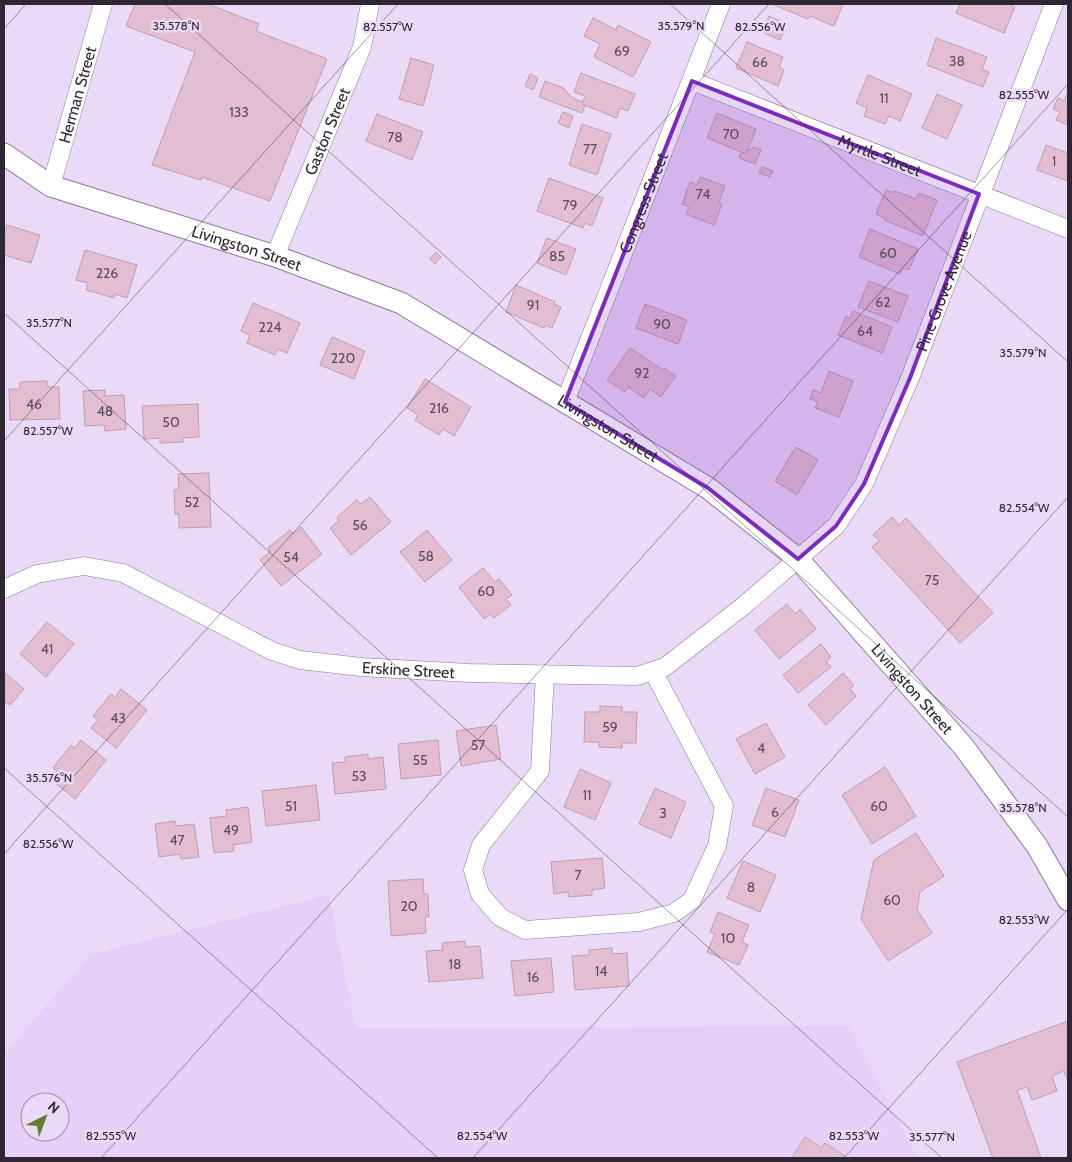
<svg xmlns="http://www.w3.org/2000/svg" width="1072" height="1162" font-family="Cabin,sans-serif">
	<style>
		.built { fill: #e7d0f7; fill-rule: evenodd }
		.building { fill: #e2bed0; stroke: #bf9daf }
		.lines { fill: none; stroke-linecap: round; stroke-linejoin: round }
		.minor-casing { stroke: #897995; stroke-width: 19 }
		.tertiary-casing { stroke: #897995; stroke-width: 23 }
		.minor { stroke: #fff; stroke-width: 18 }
		.tertiary { stroke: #fff; stroke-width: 21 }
		.marked { fill: #7b2cbf; fill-opacity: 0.2; stroke: #7b2cbf; stroke-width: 4; stroke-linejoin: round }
		.ticks { fill: none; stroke: #2e2733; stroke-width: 1; stroke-opacity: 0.45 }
		.labels { text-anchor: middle; stroke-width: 5; stroke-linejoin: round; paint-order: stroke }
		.number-label { font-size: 14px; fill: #5b4d5a }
		.street-label { font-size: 16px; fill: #2e2733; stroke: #ebd9f8 }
		.ticks-label { font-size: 12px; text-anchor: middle; fill: #2e2733; stroke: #ebd9f8; stroke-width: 5; stroke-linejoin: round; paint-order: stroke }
	</style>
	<rect width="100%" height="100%" fill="#ebd9f8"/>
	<path class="built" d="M329,895L356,1028L848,1026L918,1158H4V1054L91,954ZM30,1102H60V1132H30Z"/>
	<g class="building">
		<path d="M135,4H208L259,24L256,31L327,59L270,201L202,177L201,180L152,165L195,52L126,26Z"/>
		<path d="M772,4H843L834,26L810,16L808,19Z"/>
		<path d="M960,4H1009L1015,7L1004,33L956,13Z"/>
		<path d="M769,16L787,24L780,40L762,32Z"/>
		<path d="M593,18L616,30L618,25L651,42L633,77L594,57L600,44L584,36Z"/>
		<path d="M936,38L987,57L982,69L989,72L983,87L927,65Z"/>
		<path d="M747,42L783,57L779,67L784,70L778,86L736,68Z"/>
		<path d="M411,58L434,65L423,106L399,99Z"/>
		<path d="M581,73L635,94L628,111L620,108L617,118L582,104L585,96L574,92Z"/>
		<path d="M530,74L538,78L533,90L525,86Z"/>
		<path d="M868,75L912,94L900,121L889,116L885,124L864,116L867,108L856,103Z"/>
		<path d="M545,81L563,88L573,98L582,102V104L585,105L582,113L539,97Z"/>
		<path d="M1068,92V125L1056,120L1060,112L1053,109L1058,98L1064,101Z"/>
		<path d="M937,94L962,105L947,139L922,128Z"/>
		<path d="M563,112L573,116L569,128L558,123Z"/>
		<path d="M717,113L756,129L746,154L707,138Z"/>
		<path d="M377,114L423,132L412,160L366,141Z"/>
		<path d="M582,124L611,134L597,175L569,165Z"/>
		<path d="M1046,145L1068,153V181L1037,170Z"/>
		<path d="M753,147L761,150L755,164L739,158L741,152L746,154L748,149L751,150Z"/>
		<path d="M762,167L773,171L770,177L759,173Z"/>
		<path d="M700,177L725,186L719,202L722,204L714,225L686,214L689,207L682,204L690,182L697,185Z"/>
		<path d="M549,178L603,198L592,226L585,223L583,228L537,211Z"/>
		<path d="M886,190L894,193L895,191L916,199L919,193L937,200L923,236L884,220L885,218L876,214Z"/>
		<path d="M7,225L40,235L31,263L4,255V233Z"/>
		<path d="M870,229L918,249L909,270L903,268L900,274L859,257Z"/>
		<path d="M547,238L576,249L566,275L537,263Z"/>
		<path d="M85,250L137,265L127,298L115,294L114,298L86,290L88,283L76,280Z"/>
		<path d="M436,252L441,257L435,264L430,259Z"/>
		<path d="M869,281L908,296L898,322L858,307Z"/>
		<path d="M516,285L555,302L554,304L561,307L552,328L545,325L544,328L506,312Z"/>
		<path d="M253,303L300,323L287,353L278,349L275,355L247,343L250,335L241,331Z"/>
		<path d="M645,304L687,320L678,344L636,328Z"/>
		<path d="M853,311L892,327L882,353L838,335L846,316L850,318Z"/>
		<path d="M332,337L365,351L354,379L320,365Z"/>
		<path d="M630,348L663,370L664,368L676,376L661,397L650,389L644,398L628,387L625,392L607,380Z"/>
		<path d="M829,371L853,381L839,417L815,408L818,401L810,399L813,390L821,393Z"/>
		<path d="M425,379L471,407L454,436L443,429L439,435L415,420L418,415L407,408Z"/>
		<path d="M47,381L48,387H59L60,419L10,420L9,389H20V382Z"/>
		<path d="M105,390V396L124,395L126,429L105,431L104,425L85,426L83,391Z"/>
		<path d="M198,404L199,437L183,438V442L160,443V438L144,439L142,406Z"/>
		<path d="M796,447L818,460L797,495L775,481Z"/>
		<path d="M209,473L211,527L179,528V514H175L174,490L179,489L178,474Z"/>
		<path d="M370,497L391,522L351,555L330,528L339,521L337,517L357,500L361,504Z"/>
		<path d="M892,517L899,525L906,518L993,613L960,643L872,547L879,541L873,535Z"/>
		<path d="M301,527L322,554L281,586L260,560L270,552L268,548L290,530L293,534Z"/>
		<path d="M427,530L452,560L425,582L400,552Z"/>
		<path d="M483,568L495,582L499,579L512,595L506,599L511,605L494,618L491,614L484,619L459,587Z"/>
		<path d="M787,604L795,614L800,609L816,629L779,659L755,630Z"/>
		<path d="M47,622L74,644L46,677L20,654Z"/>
		<path d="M821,644L831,657L826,661L831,667L798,693L783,675Z"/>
		<path d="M4,672L24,689L10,705L6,702L4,705Z"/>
		<path d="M843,673L854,685L850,689L856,696L826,725L808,705Z"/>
		<path d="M121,689L147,710L116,748L91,728L98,720L93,716L111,694L115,697Z"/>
		<path d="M600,706L622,707V712H637L636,743H622V748L599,747V742H584L585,712H600Z"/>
		<path d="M766,723L785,757L755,774L736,739Z"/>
		<path d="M496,725L501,759L461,766L456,731Z"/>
		<path d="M81,740L106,760L75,799L50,779L57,771L53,768L71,745L75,748Z"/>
		<path d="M438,740L441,775L401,779L398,744Z"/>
		<path d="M368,754V759L383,757L386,789L335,794L332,763L345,762V757Z"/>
		<path d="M885,767L916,816L872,844L842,795Z"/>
		<path d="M580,769L611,783L595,820L564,807Z"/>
		<path d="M316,785L320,820L266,826L262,791Z"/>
		<path d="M655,788L686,802L671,838L639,824Z"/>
		<path d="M766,788L799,800L785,837L752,825Z"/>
		<path d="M248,807L252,842L233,845L234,851L214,853L210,818L227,816L226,810Z"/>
		<path d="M175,821L176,826L194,824L199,857L181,859L180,854L159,857L155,824Z"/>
		<path d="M916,833L944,876L920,892L917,909L932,933L888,961L861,919L874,860Z"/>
		<path d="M602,858L605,888L592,890V895L569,897L568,892L554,894L551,862Z"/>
		<path d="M743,861L776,875L760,912L727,898Z"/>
		<path d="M423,879L424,894H428L429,917H425L426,933L391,936L388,881Z"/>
		<path d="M718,912L749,925L742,942L748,945L739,965L707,952L715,934L710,932Z"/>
		<path d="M465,941V947L480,946L483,978L429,982L426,951L443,950L442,943Z"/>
		<path d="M612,948V954L627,953L629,986L575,990L572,956L589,955V950Z"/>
		<path d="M551,958L554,992L515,996L511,961Z"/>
		<path d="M1068,1021V1082L1064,1071L1052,1076L1057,1091L1032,1100L1027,1087L1017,1090L1041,1158H993L957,1062Z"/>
		<path d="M805,1137L822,1148L825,1143L848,1158H792Z"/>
	</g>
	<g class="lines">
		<g class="minor-casing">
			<g id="minor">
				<path id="s1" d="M692,81L1068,229"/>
				<path id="s2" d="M51,186L103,4"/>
				<path id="s3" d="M275,256L362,47L370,4"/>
				<path id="s4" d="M565,402L721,4"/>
				<path id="s5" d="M4,589L37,574L84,566L123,573L272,651L300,660L361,667L469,673L575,675L637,676L665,667L742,607L836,526L864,484L910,378L1054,4"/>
				<path d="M545,674L540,771L481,845L473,870L480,894L500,917L525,930L639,922L674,913L692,900L717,846L724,806L653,671"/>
			</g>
		</g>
		<g class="tertiary-casing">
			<g id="tertiary">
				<path id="s6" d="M4,154L51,186L275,256L401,303L708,488L798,559L963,746L1037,846L1068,900"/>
			</g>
		</g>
		<use href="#minor" class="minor"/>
		<use href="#tertiary" class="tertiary"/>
	</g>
	<path class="marked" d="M692,81L979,194L910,378L864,484L836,526L798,559L708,488L565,402Z"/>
	<path class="ticks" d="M165,4L1068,817M670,4L1068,362M4,29L26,4M4,313L942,1158M4,441L398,4M4,768L438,1158M4,854L769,4M101,1158L1068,84M473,1158L1068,497M844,1158L1068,909"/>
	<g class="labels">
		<g class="number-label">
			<text x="622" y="56">69</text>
			<text x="957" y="66">38</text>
			<text x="760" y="67">66</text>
			<text x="884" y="103">11</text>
			<text x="239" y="117">133</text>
			<text x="731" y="139">70</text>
			<text x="395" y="142">78</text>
			<text x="590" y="154">77</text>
			<text x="1054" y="166">1</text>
			<text x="703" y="199">74</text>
			<text x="570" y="210">79</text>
			<text x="888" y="258">60</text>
			<text x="557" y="261">85</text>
			<text x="107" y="278">226</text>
			<text x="883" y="307">62</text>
			<text x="533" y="310">91</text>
			<text x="662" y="329">90</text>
			<text x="270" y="332">224</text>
			<text x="865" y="336">64</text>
			<text x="343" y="363">220</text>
			<text x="642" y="378">92</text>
			<text x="34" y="409">46</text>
			<text x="439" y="413">216</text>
			<text x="105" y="416">48</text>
			<text x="171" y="427">50</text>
			<text x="192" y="507">52</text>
			<text x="360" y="530">56</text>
			<text x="426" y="561">58</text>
			<text x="291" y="562">54</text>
			<text x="932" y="585">75</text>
			<text x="486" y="596">60</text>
			<text x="47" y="654">41</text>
			<text x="118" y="723">43</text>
			<text x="610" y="732">59</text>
			<text x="478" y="750">57</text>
			<text x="761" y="753">4</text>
			<text x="420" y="765">55</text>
			<text x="359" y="781">53</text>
			<text x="587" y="800">11</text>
			<text x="291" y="811">51</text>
			<text x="879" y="811">60</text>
			<text x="775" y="817">6</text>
			<text x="663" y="818">3</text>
			<text x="231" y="835">49</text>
			<text x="177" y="845">47</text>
			<text x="578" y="880">7</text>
			<text x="751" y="892">8</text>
			<text x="892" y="905">60</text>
			<text x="409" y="911">20</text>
			<text x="728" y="943">10</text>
			<text x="455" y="969">18</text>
			<text x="601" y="976">14</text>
			<text x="533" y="982">16</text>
		</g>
		<g class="street-label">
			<text dy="6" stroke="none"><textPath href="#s2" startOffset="95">Herman Street</textPath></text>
			<text dy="6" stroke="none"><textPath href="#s3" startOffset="135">Gaston Street</textPath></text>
			<text dy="6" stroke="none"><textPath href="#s1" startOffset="202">Myrtle Street</textPath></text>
			<text dy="6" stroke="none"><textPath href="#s4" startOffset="214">Congress Street</textPath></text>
			<text dy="6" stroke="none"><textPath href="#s6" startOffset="262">Livingston Street</textPath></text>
			<text dy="6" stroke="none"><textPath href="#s5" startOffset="1169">Pine Grove Avenue</textPath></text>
			<text dy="6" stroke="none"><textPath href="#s6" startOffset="668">Livingston Street</textPath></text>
			<text dy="6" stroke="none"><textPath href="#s5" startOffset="430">Erskine Street</textPath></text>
			<text dy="6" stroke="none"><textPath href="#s6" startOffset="1072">Livingston Street</textPath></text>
		</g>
	</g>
	<g class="ticks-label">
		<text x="176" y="30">35.578°N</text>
		<text x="681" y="30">35.579°N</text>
		<text x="388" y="31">82.557°W</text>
		<text x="760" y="31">82.556°W</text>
		<text x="1024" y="99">82.555°W</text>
		<text x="49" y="327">35.577°N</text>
		<text x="1023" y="357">35.579°N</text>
		<text x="48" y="435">82.557°W</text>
		<text x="1024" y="512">82.554°W</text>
		<text x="49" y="782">35.576°N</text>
		<text x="1023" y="812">35.578°N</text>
		<text x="48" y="848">82.556°W</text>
		<text x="1024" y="924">82.553°W</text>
		<text x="111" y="1140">82.555°W</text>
		<text x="482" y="1140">82.554°W</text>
		<text x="854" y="1140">82.553°W</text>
		<text x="932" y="1141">35.577°N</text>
	</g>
	<rect width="1072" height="1162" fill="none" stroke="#2e2733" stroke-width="10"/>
	<g transform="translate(45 1117) rotate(42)"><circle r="24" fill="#ebd9f8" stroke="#9f92a9"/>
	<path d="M0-4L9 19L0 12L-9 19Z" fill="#637c2e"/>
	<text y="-8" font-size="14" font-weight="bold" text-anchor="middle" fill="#2e2733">N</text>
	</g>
</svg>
